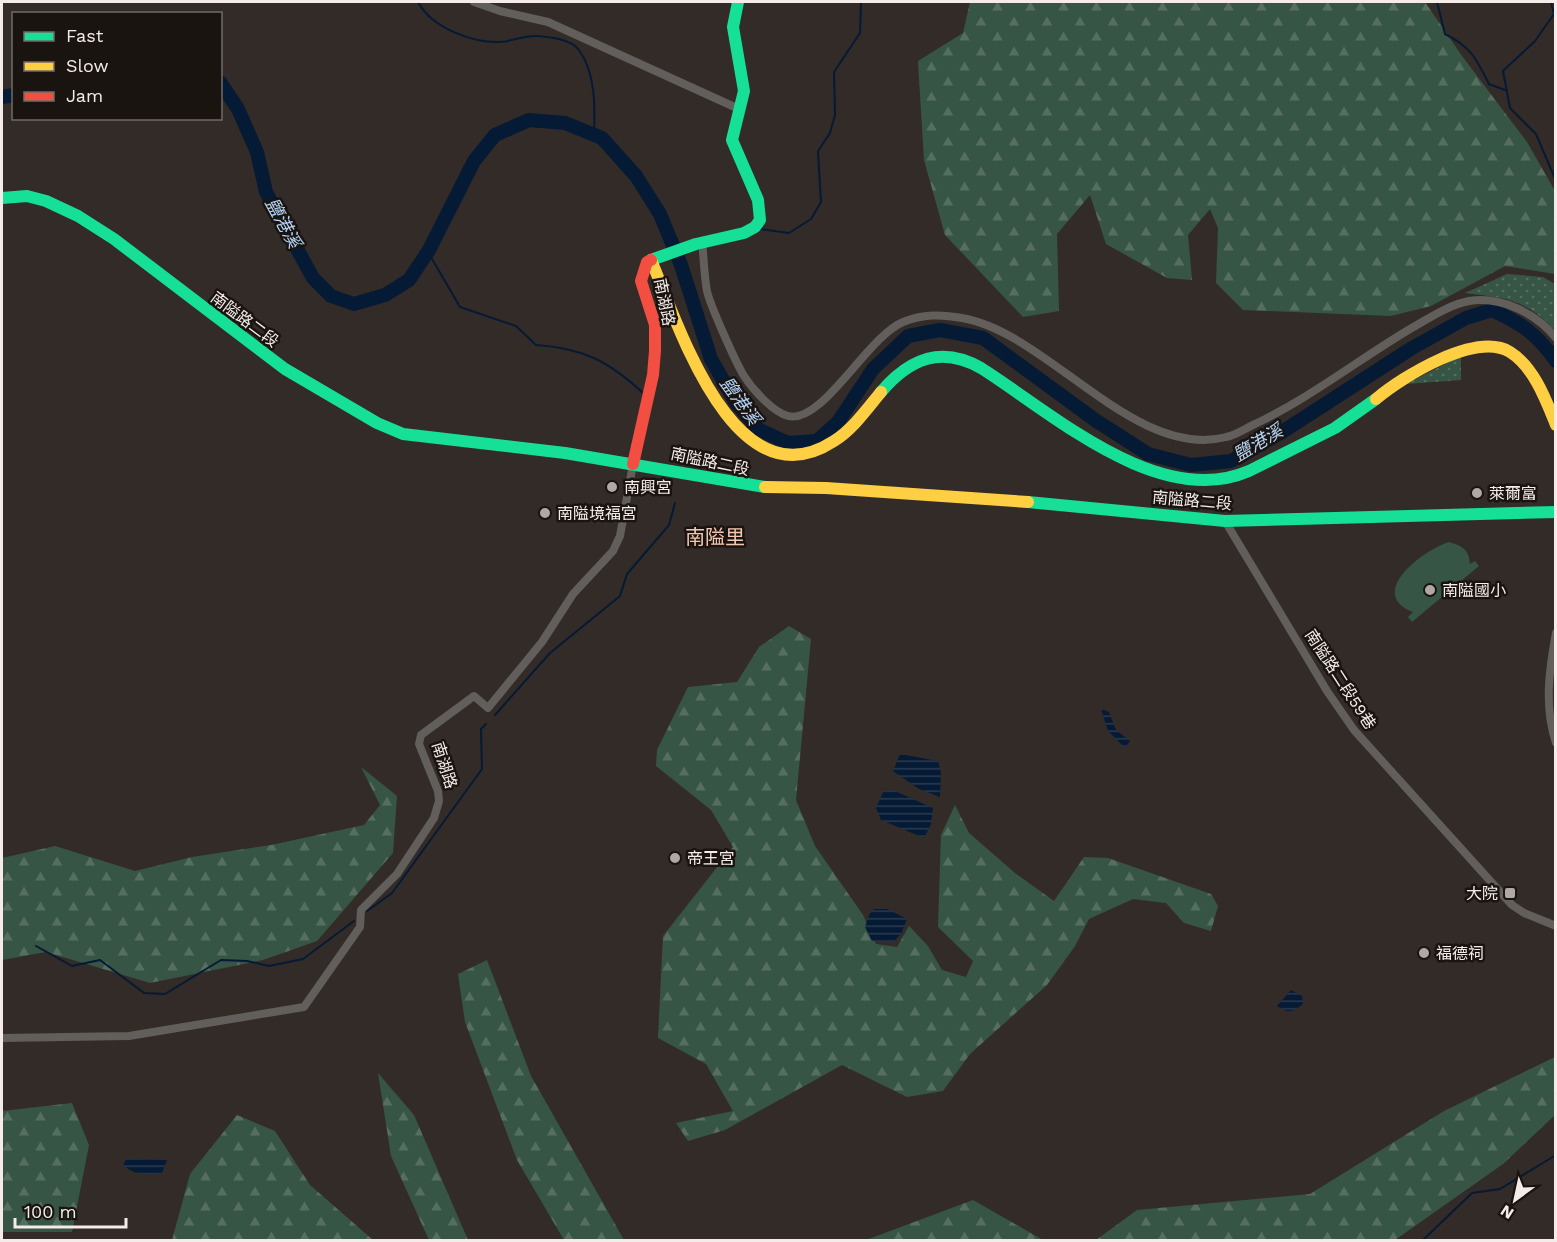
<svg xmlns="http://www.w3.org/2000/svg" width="1557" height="1242" font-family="'Work Sans','Noto Sans TC',sans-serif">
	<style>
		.grass { fill: #375544 }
		.forest { fill: url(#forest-firs) }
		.park { fill: url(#park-dots) }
		.water { fill: url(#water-rules) }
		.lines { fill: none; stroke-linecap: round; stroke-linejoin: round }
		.stream { stroke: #051a34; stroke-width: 2 }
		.river { stroke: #051a34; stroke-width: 14 }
		.street { stroke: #615e5c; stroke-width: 8 }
		.fast { stroke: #16e098; stroke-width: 12 }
		.slow { stroke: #ffcf43; stroke-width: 12 }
		.jam { stroke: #f24e42; stroke-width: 12 }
		.poi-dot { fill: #b1a8a5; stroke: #1a1411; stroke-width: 2 }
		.labels { text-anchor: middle; stroke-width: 5; stroke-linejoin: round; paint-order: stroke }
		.street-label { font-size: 16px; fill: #f5ece9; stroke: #1a1411 }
		.poi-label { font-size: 16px; fill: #f5ece9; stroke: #1a1411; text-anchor: start }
		.water-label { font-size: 18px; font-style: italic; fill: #b5d5f7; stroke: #1a1411 }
		.quarter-label { font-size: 20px; fill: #f5c8b1; stroke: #1a1411 }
	</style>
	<defs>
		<pattern id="forest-firs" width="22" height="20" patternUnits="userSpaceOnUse" patternTransform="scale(1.5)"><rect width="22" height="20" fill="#375544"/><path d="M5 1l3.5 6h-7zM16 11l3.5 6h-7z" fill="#556e5f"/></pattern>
		<pattern id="park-dots" width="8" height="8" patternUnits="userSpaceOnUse" patternTransform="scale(1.5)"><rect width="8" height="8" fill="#375544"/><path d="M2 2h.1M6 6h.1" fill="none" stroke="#556e5f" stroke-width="1.8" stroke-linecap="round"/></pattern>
		<pattern id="water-rules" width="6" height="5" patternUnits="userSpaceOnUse" patternTransform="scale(1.5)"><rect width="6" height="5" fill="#051a34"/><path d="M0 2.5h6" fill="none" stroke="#2a3b51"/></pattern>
	</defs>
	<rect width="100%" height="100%" fill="#332b28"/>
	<path class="grass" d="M1449,542C1462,546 1469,549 1470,564L1475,561L1479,566L1412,622L1408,617L1413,612C1365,593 1425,549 1449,542Z"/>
	<g class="forest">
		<path d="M970,2H1425L1462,56L1527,142L1555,191V274L1505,266L1431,306L1391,316L1243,310L1216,283L1218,228L1210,209L1188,235L1192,280L1167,278L1106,244L1090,195L1057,234L1059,311L1023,317L945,235L924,160L918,61L963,33Z"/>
		<path d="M789,626L811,639L796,800L815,846L863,915L876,944L897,947L909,926L928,946L942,970L966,977L973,961L938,927L941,835L955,805L969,833L1015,873L1054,901L1084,857L1108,858L1211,894L1218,906L1211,931L1184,923L1166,903L1133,899L1089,919L1075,946L1047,985L970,1054L943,1091L907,1097L842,1065L725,1130L688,1141L676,1123L733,1111L706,1064L658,1038L663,936L733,847L711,810L656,766L657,750L688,687L737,682L759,647Z"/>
		<path d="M361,767L397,796L393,853L317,941L263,960L150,983L46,952L2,960V858L55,846L135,871L192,857L271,845L364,825L380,805Z"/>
		<path d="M487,960L531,1076L624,1240H564L517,1160L465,1022L458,974Z"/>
		<path d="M1555,1057V1115L1503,1164L1395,1240H1096L1137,1210L1310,1194L1444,1111Z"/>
		<path d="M378,1073L414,1115L468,1240H429L391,1156Z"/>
		<path d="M72,1103L89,1145L72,1232H2V1111Z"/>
		<path d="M237,1115L275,1131L310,1185L373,1240H172L190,1174Z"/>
		<path d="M973,1200L1043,1240H866Z"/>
	</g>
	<g class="park">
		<path d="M1507,274L1543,277L1555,284V330C1525,299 1506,298 1465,293Z"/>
		<path d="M1461,356V380L1406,384Z"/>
	</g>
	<g class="water">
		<path d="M1101,709L1109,712L1116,730L1130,741L1125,748L1108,731Z"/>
		<path d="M900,754L938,761L941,773L940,797L919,789L893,771Z"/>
		<path d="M884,790L895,791L933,808L931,824L924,838L881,820L876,808Z"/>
		<path d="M874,909H887L907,919L901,934L893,942L872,941L865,927L869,915Z"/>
		<path d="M1291,990L1302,996L1303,1004C1293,1012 1288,1014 1277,1006Z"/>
		<path d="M127,1158C141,1161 153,1158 167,1160L162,1173C146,1175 136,1176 123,1165Z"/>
	</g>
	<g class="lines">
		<g class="stream">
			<path d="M418,2C432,28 472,43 501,42C513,41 525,35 537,36C550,37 571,39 579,50C596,73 595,109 594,135"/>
			<path d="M1437,2L1445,34C1471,47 1476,58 1489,84L1505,90"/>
			<path d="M1551,2L1554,14L1535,41L1503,71L1510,108L1536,134L1556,181"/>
			<path d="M760,229L789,233L811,219L821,202L818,151L830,133L835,115L834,72L860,33L861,2"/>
			<path d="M428,252L460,307L516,326L536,345C583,348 608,361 642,392"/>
			<path d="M678,257L695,250"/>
			<path d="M495,715L550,653L620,596L627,574L669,525L675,503"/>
			<path d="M367,911L392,893L482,769L481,729L486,724"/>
			<path d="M36,946L72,966L100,960L144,993L165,994L221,960L247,961L269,966L303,959L354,921"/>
			<path d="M1423,1240L1472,1193L1500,1189L1556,1155"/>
		</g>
		<g class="river">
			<path d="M220,82L238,109L257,152L266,192L313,278L331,296L354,304L385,295L409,280L429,250L474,161L495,135L529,120L565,123L602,138L636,176L660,214L681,265L711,359L736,403L758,429L788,443L817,441L838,422L873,369L908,336L940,330L983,338L1095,420L1148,454L1191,465L1231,461L1282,432L1412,348L1466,318L1492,310C1521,323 1537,334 1556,361"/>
			<path d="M2,97L14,95"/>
		</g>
		<g class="street">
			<path d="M474,2L500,11L548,22L739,109"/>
			<path d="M702,242C704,258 704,275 707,291C710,305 736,363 744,376C753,390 773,412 788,416C822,425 867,337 903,322C923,314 941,314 962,318C1047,332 1135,461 1226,437C1236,435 1246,428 1255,424C1310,398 1358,360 1410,329C1428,319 1448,305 1469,301C1501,296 1536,313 1556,338"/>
			<path d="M1225,521L1327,691L1354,730L1512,905L1524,913L1556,926"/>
			<path d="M1556,633C1549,670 1544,707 1556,743"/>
			<path d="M2,1038L129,1036L304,1007L360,927L361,910L397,874L434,818L439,801L438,791L419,744L421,735L474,696L488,708L542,642L573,594L613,551L620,536L633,464"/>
		</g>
		<g class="fast">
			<path d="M2,198L27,196L46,201L78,216L114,239L285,369L377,423L403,434L565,453L765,487"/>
			<path d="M651,260L696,244L744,233L755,227L760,220L758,200L732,140L744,91L733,27L738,2"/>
			<path d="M881,392C909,359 941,345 981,368C1052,413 1159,510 1249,471L1335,428L1376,399"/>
			<path d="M1028,502L1225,521L1556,512"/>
		</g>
		<g class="slow">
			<path d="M651,260C678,323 734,506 834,441C853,429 867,409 881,392"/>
			<path d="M1376,399C1402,377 1476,331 1510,352C1534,367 1546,400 1556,425"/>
			<path d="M765,487L826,488L1028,502"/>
		</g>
		<path class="jam" d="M633,464L653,375L655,351V325L641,281L647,262L651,260"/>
	</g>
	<g class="poi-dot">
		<circle cx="612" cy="487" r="6"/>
		<circle cx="1477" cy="493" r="6"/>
		<circle cx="545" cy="513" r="6"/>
		<circle cx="1430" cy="590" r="6"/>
		<circle cx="675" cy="858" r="6"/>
		<rect x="1504" y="887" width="12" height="12" rx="3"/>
		<circle cx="1424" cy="953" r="6"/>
	</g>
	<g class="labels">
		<g class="street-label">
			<text transform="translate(665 302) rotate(79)" y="6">南湖路</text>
			<text transform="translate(245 319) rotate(37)" y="6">南隘路二段</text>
			<text transform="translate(710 461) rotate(12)" y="6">南隘路二段</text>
			<text transform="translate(1192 500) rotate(5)" y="6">南隘路二段</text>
			<text transform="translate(1341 679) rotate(57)" y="6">南隘路二段59巷</text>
			<text transform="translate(445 765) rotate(72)" y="6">南湖路</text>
		</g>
		<g class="poi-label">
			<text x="624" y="493">南興宮</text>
			<text x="1489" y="499">萊爾富</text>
			<text x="557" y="519">南隘境福宮</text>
			<text x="1442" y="596">南隘國小</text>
			<text x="687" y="864">帝王宮</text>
			<text x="1498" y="899" text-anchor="end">大院</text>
			<text x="1436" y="959">福德祠</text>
		</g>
		<g class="water-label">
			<text transform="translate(283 223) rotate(61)" y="6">鹽港溪</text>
			<text transform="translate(740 401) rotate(54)" y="6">鹽港溪</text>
			<text transform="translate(1258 443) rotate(-31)" y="6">鹽港溪</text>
		</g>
		<g class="quarter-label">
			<text x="715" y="544">南隘里</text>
		</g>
	</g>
	<rect width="1557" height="1242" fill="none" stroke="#f5ece9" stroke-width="6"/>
	<rect x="12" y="12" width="210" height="108" fill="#1a1411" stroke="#726a67" stroke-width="1.5"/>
	<rect x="24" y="32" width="30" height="9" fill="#16e098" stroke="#726a67" stroke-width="1.5"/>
	<text x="66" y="42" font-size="18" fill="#f5ece9">Fast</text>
	<rect x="24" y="62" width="30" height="9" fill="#ffcf43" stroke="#726a67" stroke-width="1.5"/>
	<text x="66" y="72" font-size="18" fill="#f5ece9">Slow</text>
	<rect x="24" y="92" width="30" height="9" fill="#f24e42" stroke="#726a67" stroke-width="1.5"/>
	<text x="66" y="102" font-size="18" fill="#f5ece9">Jam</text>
	<g transform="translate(1515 1200) rotate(213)" stroke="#1a1411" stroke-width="4.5" paint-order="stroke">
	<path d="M0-4.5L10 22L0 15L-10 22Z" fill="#f5ece9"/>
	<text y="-9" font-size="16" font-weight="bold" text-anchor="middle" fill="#f5ece9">N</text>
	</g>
	<path d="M15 1218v9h111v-9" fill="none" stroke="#f5ece9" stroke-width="3"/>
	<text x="24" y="1218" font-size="18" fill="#f5ece9" stroke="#1a1411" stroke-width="4.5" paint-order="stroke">100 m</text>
</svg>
